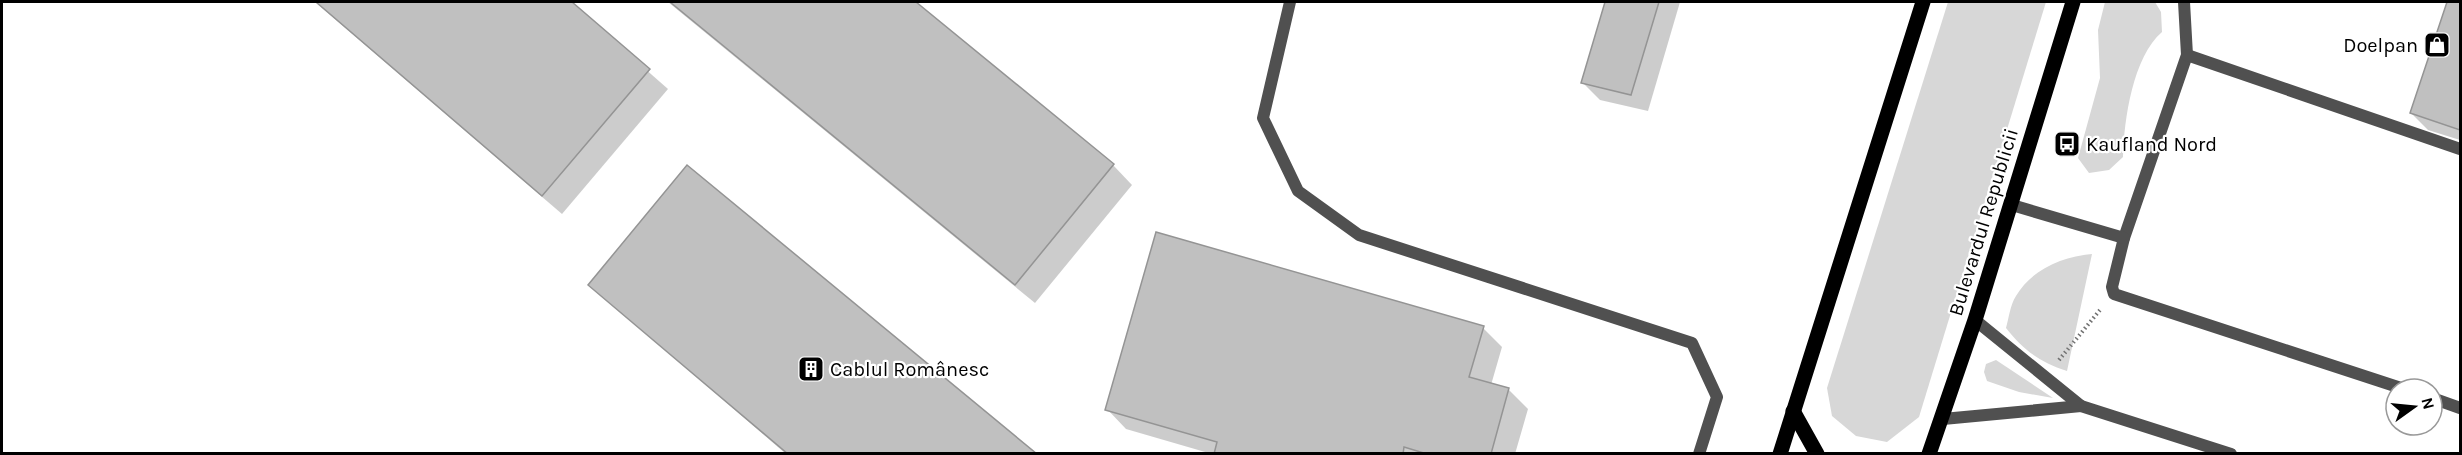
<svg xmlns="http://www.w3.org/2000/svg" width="2462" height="455" font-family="Karla,sans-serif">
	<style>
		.grass { fill: #d7d7d7 }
		.shadow { fill: #0003 }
		.building { fill: #c0c0c0; stroke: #949494; stroke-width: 1.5 }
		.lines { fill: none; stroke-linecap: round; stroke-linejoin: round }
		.path { stroke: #727272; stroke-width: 4; stroke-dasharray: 1.5 3; stroke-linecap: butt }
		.lane { stroke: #505050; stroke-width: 12 }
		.street { stroke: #505050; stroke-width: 12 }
		.primary { stroke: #000; stroke-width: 15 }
		.labels { text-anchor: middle; stroke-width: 4.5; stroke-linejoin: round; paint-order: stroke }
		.poi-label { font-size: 20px; fill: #000; stroke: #fff; text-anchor: start }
		.street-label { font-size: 20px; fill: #000; stroke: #fff }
	</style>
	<rect width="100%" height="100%" fill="#fff"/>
	<g class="grass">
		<path d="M1948,2H2046L1919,417L1887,442L1856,436L1832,416L1827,388Z"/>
		<path d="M2105,2H2155L2161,12L2162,32C2133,57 2124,119 2123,157L2109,170L2089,173L2078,158L2100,78L2098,30Z"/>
		<path d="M2092,254L2067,371C2040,362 2024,351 2006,328C2009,318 2010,305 2016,296C2032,269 2062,257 2092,254Z"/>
		<path d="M1996,360L2053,398L2019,392L1987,381L1984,372L1986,364Z"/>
	</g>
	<g class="shadow">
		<path d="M315,2H569L668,89L562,214Z"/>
		<path d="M668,2H914L1113,165L1132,185L1035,303Z"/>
		<path d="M1607,2H1680L1648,111L1600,100L1583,83Z"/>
		<path d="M2448,2H2460V140L2428,130L2411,113Z"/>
		<path d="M590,285L1034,454H786Z"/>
		<path d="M1483,328L1502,347L1491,385L1509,390L1528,409L1515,454H1212L1126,429L1107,409Z"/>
	</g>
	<g class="building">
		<path d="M316,2H572L650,69L542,196Z"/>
		<path d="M670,2H916L1114,164L1015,285Z"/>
		<path d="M1605,2H1659L1631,95L1581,83Z"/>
		<path d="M2447,2H2460V130L2410,113Z"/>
		<path d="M687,165L1037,454H788L588,285Z"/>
		<path d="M1156,232L1484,326L1469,377L1509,388L1491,454H1427L1404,447L1403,454H1214L1217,442L1105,410Z"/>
	</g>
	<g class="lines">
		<path class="path" d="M2059,360L2100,310"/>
		<g class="lane">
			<path d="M1290,2L1263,118L1298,191L1359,235L1692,343L1717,397L1699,454"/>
			<path d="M2184,2L2187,55L2124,238L2112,287L2114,294L2404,389"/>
			<path d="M2187,55L2460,149"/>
			<path d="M2012,205L2124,238"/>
			<path d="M2432,398L2460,408"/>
		</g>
		<g class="street">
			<path d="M2081,406L2231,454"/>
			<path d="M1943,419L2081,406L1975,320"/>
		</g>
		<g class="primary">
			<path d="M1793,411L1817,454"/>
			<path d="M1780,454L1923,2"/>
			<path d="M1929,454L1975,320L2073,2"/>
		</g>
	</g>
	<defs>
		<g id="shop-square" transform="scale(1.35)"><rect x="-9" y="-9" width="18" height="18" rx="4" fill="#000" stroke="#fff"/><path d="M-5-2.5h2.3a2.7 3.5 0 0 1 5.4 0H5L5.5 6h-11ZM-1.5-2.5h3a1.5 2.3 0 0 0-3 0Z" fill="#fff"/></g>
		<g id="bus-square" transform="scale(1.35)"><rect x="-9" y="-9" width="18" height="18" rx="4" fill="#000" stroke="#fff"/><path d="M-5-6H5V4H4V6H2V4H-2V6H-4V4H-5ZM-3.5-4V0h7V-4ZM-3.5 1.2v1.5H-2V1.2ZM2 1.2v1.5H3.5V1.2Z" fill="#fff"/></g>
		<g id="building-square" transform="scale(1.35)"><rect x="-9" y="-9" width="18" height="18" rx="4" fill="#000" stroke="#fff"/><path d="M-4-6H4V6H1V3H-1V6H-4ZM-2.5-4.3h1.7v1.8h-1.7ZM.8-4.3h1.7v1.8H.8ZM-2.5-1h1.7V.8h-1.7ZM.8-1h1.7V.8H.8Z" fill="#fff"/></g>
	</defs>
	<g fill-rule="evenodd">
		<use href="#shop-square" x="2437" y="45"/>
		<use href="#bus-square" x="2067" y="144"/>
		<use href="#building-square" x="811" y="369"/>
	</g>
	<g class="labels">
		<g class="poi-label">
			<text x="2418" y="52" text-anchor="end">Doelpan</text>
			<text x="2086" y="151">Kaufland Nord</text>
			<text x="830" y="376">Cablul Românesc</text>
		</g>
		<g class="street-label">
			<text transform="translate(1983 222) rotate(-73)" y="7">Bulevardul Republicii</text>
		</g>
	</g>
	<rect width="2462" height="455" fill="none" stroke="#000000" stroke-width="6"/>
	<g transform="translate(2414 407) rotate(75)"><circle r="28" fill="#ffffff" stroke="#999999" stroke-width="1.5"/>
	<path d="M0-4.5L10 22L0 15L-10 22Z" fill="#000000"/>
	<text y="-9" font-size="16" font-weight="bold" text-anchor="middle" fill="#000000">N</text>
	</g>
</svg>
